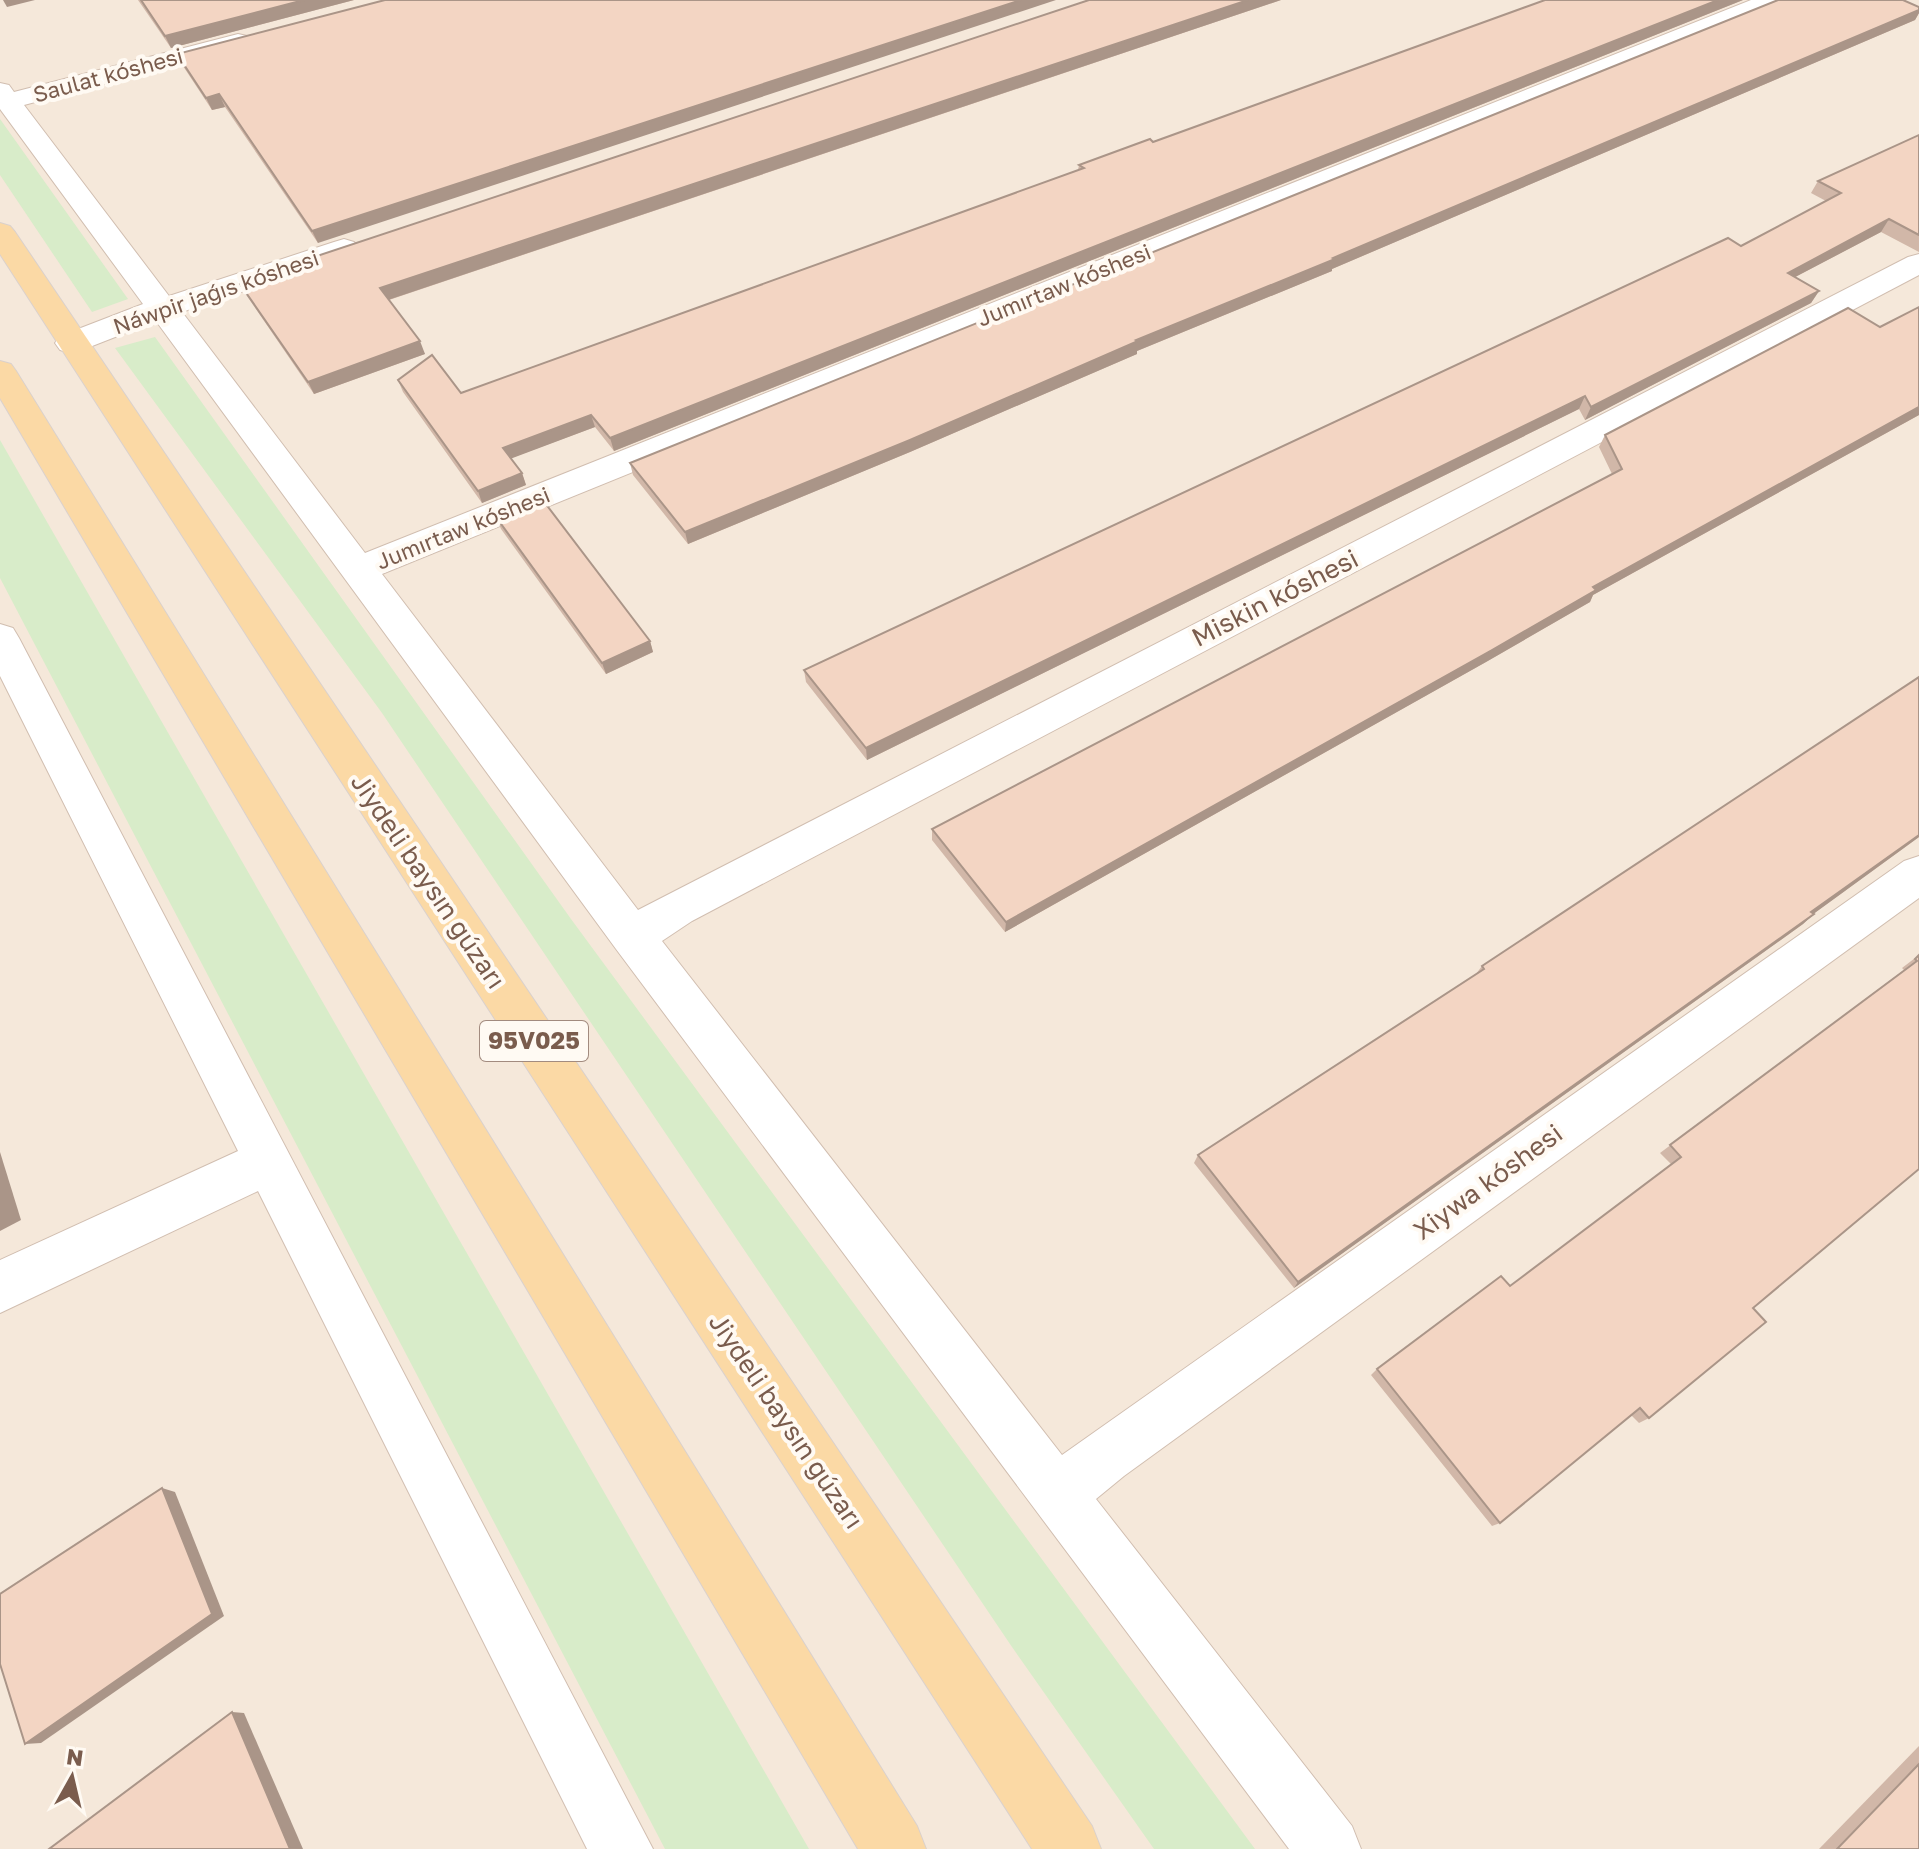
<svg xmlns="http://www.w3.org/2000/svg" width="1919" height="1849" font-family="'Golos Text',sans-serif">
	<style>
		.residential { fill: #f5e8da }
		.green { fill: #d8ecc9 }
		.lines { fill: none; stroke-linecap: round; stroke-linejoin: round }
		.minor-casing { stroke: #d1beb0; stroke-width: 2 }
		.major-casing { stroke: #dad1cd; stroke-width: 2 }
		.minor { fill: #fff; fill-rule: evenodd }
		.major { fill: #fbd9a5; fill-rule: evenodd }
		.wall { fill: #d1b7a8 }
		.shaded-wall { fill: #aa9588 }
		.building { fill: #f3d5c3; stroke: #aa9588; stroke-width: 2 }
		.labels { text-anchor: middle; stroke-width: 8; stroke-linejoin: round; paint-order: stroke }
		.far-street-label { font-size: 22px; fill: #7a5c4d; stroke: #fffaf3 }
		.shield { fill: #fffaf3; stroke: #a28b7f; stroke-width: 2 }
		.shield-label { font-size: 24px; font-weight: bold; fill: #7a5c4d }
		.street-label { font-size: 26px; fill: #7a5c4d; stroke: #fffaf3 }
	</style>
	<rect width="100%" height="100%" fill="#fdf6ec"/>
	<rect class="residential" x="0" y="0" width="1919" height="1849"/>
	<g class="green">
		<path d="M0,119L128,299L92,312L0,175Z"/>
		<path d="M155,337L571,919L1255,1849H1154L1012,1647L382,713L115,348Z"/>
		<path d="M0,440L809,1849H665L0,578Z"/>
	</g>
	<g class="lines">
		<g class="minor-casing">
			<g id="minor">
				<path d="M1751,0H1784L1781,5L382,574L638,910L1908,257L1919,254V275L692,921L662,941L1062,1455L1904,861L1919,856V898L1124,1476L1096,1499L1352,1826L1361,1849H1289L616,949L156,321L82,350L71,353L60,350L55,343L60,336L143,304L0,109V83L9,85L14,92L238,34L247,36L250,41L247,46L24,105L169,296L334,242L344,239L354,242L359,248L354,254L182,312L365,553Z"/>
				<path d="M0,624L13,628L19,638L653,1849H587L258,1191L0,1313V1260L238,1151L0,676Z"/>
			</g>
		</g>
		<g class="major-casing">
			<g id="major">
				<path d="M0,223L10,226L15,232L1092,1826L1101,1849H1032L0,254Z"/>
				<path d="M0,361L11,364L16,371L917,1826L926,1849H858L0,398Z"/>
			</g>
		</g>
		<use href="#minor" class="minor"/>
		<use href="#major" class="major"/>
	</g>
	<g class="wall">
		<path d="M138,0H354L171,48Z"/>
		<path d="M385,0L318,243L225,107L212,110L183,66L177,54Z"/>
		<path d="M1089,0H1281L389,300L425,354L314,394L247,296L240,284Z"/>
		<path d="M1545,0H1743L614,451L595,427L511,458L522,473L526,485L482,503L403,392L398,380L461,393L1078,170L1079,165L1153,142Z"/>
		<path d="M1919,7V13L1915,20L1332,269V271L1137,351V354L910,452L688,544L633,475L630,463Z"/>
		<path d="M1919,135V252L1881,232L1795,277L1819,291L1811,303L1585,420L1579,409L867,760L806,682L804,670L1741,246L1826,201L1811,193L1818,181Z"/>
		<path d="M1919,307V415L1593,595L1590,602L1486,662L1005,932L932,840V829L1612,474L1599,447L1605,435L1880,327Z"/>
		<path d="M496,517L650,641L653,652L606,674L501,529Z"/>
		<path d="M1919,677V837L1813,914L1803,924L1294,1288L1194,1163L1198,1155L1476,974L1482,966Z"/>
		<path d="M1919,955L1753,1308L1649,1418L1639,1423L1631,1415L1500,1523L1492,1526L1371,1375L1377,1369L1510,1286L1671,1164L1660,1153L1904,970L1902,968Z"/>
		<path d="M1919,1746V1849H1819Z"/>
	</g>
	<g class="shaded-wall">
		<path d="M3,0H35L7,7Z"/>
		<path d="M304,0H354L171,48L165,36Z"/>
		<path d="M1021,0H1056L318,243L312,231Z"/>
		<path d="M1248,0H1281L385,301L380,288Z"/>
		<path d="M1718,0H1743L614,451L610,438Z"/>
		<path d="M1919,10V13L1915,20L1332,269V271L1137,351V354L910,452L688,544L685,532L1136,340Z"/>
		<path d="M219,94L225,107L212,110L206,98Z"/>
		<path d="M1889,219L1881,232L1780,285L1788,273Z"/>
		<path d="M1819,291L1811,303L1585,420L1591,407Z"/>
		<path d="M420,341L425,354L314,394L308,382Z"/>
		<path d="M1585,396L1579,409L867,760L866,748Z"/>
		<path d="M1919,407V415L1593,595L1590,602L1486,662L1005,932L1006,922L1593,587Z"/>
		<path d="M591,415L595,427L507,460L503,448Z"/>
		<path d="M522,473L526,485L482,503L478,491Z"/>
		<path d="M650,641L653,652L606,674L602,663Z"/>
		<path d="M1919,835V837L1801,923L1811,912Z"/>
		<path d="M1814,914L1803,924L1294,1288L1298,1282Z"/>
		<path d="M0,1152L21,1220L0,1231Z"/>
		<path d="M162,1488L175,1492L224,1616L41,1743L25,1744Z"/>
		<path d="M232,1712L244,1713L303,1849H290Z"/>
	</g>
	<g class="building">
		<path d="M141,0H304L165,36Z"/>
		<path d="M385,0H1021L312,231L219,94L206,98L177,54Z"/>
		<path d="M1089,0H1248L380,288L420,341L308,382L240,284L311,258Z"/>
		<path d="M1545,0H1718L610,438L591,415L503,448L522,473L478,491L398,380L432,355L461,393L1084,168L1079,165L1150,139L1153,142Z"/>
		<path d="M1778,0H1903L1919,7V10L1333,258L1335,259L1136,340L1138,341L910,440L685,532L630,463Z"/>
		<path d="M1919,135V235L1889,219L1788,273L1819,291L1591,407L1585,396L866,748L804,670L1728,238L1741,246L1841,193L1818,181Z"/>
		<path d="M1919,307V407L1593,587L1596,590L1492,650L1006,922L932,829L1622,469L1605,435L1848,308L1880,327Z"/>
		<path d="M542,499L650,641L602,663L496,517Z"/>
		<path d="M1919,677V835L1811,912L1814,914L1298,1282L1198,1155L1484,969L1482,966Z"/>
		<path d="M1919,955V1169L1753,1308L1766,1322L1649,1418L1640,1408L1500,1523L1377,1369L1501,1276L1510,1286L1681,1157L1670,1145L1917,961L1915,959Z"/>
		<path d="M162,1488L212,1614L25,1744L0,1664V1594Z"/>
		<path d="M232,1712L290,1849H49Z"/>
		<path d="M1919,1764V1849H1837Z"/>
	</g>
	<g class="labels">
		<g class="far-street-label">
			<text transform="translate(108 75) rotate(-15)" y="8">Saulat kóshesi</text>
			<text transform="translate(1064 285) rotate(-22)" y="8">Jumırtaw kóshesi</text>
			<text transform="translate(216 292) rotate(-19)" y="8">Náwpir jaǵıs kóshesi</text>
			<text transform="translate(463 528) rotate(-22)" y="8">Jumırtaw kóshesi</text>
		</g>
		<rect class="shield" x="480" y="1021" width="108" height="40" rx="6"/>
		<g class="shield-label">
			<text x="534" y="1049">95V025</text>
		</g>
		<g class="street-label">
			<text transform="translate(1275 598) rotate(-27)" y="9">Miskin kóshesi</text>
			<text transform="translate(428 881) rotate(56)" y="9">Jiydeli baysın gúzarı</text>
			<text transform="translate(1488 1182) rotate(-36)" y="9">Xiywa kóshesi</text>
			<text transform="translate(786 1421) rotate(56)" y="9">Jiydeli baysın gúzarı</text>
		</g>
	</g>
	<g transform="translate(72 1777) rotate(8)" stroke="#fffaf3" stroke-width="6" paint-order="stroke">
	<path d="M0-6L14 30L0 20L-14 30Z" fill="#7a5c4d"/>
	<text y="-12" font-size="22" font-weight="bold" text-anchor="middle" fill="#7a5c4d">N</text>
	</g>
</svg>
